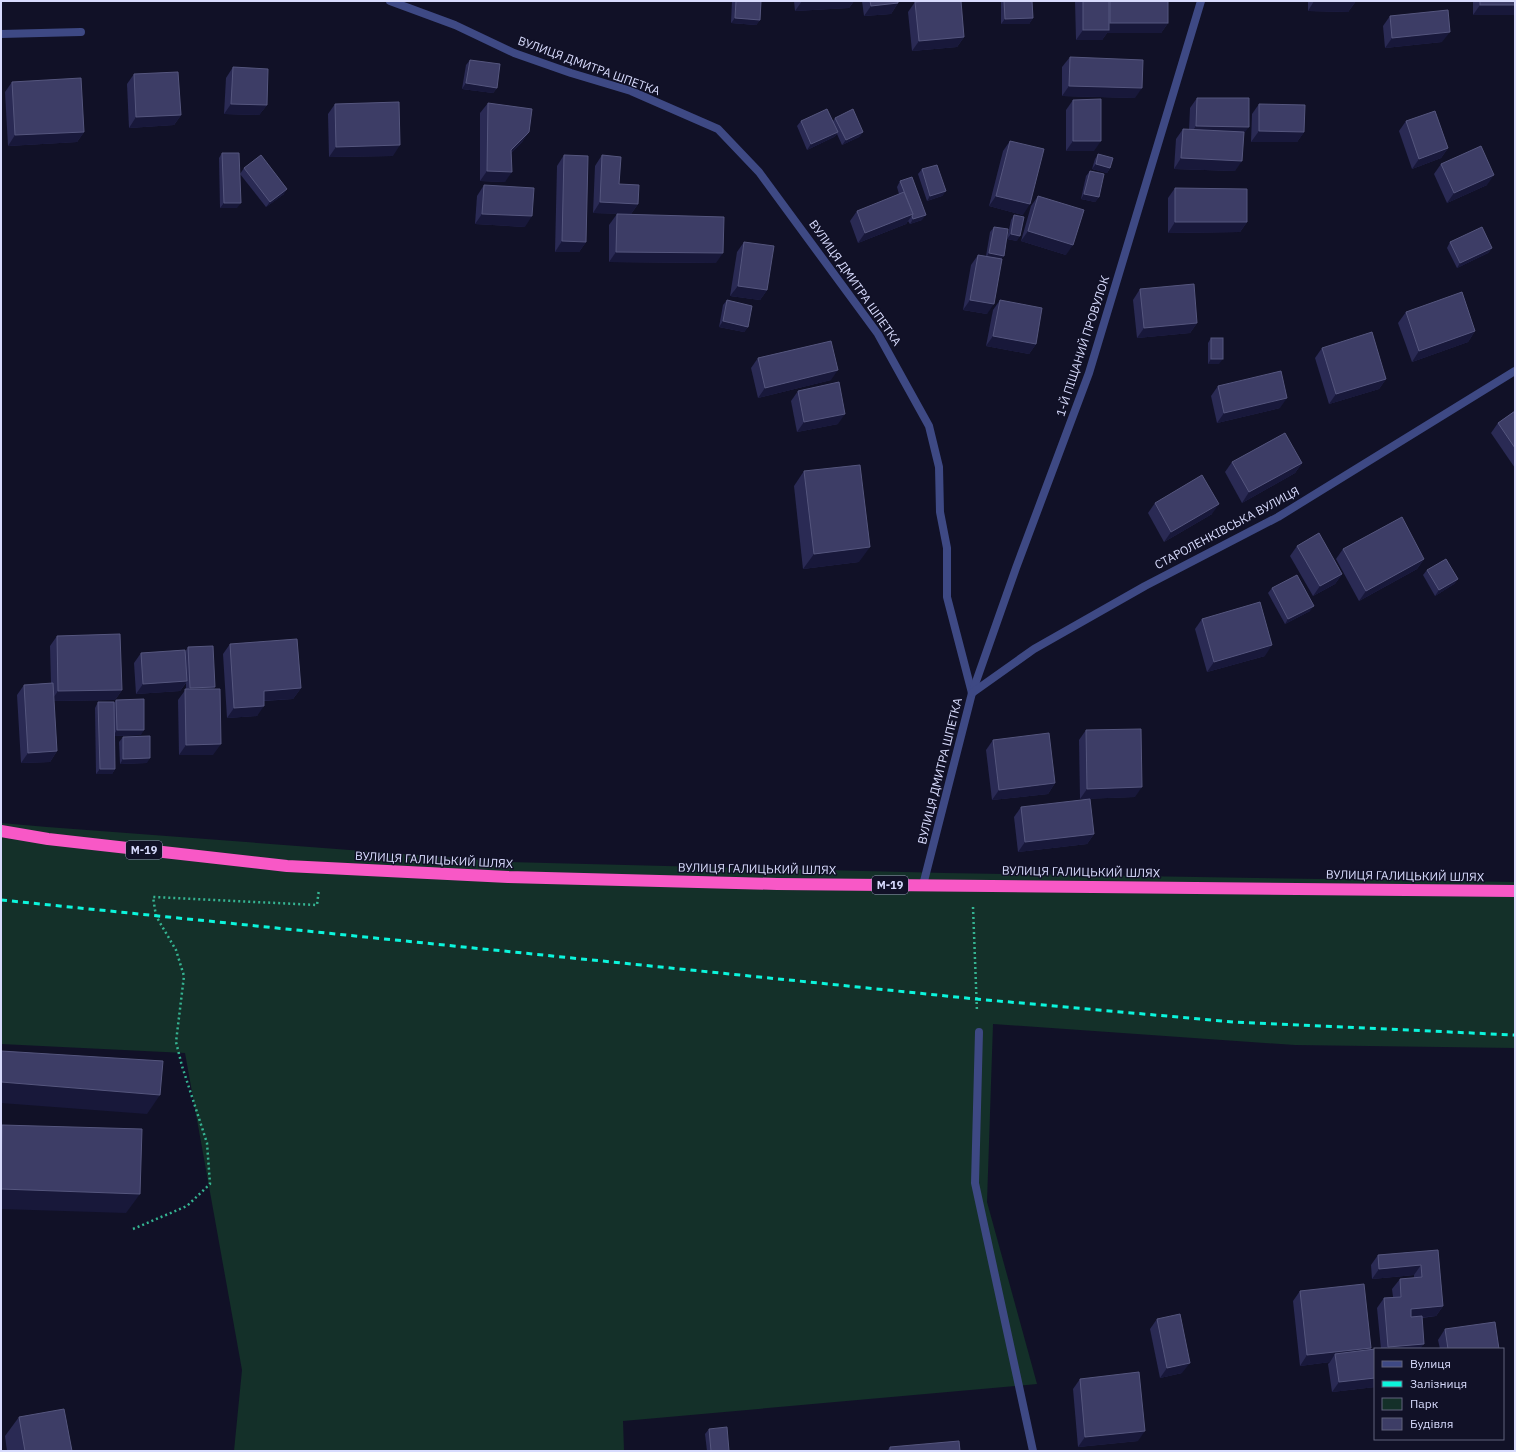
<svg xmlns="http://www.w3.org/2000/svg" width="1516" height="1452" font-family="'IBM Plex Sans',sans-serif">
	<style>
		.green { fill: #143029 }
		.lines { fill: none; stroke-linecap: round; stroke-linejoin: round }
		.path { stroke: #35b492; stroke-width: 2.5; stroke-dasharray: 2 3; stroke-linecap: butt }
		.lane { stroke: #3e4984; stroke-width: 8 }
		.street { stroke: #3e4984; stroke-width: 8 }
		.highway { stroke: #f858c6; stroke-width: 12 }
		.rail { stroke: #0cf5dc; stroke-width: 3; stroke-dasharray: 6 5; stroke-linecap: butt }
		.wall { fill: #2a2a54 }
		.shaded-wall { fill: #18183a }
		.building { fill: #3d3d66; stroke: #55567e }
		.labels { text-anchor: middle; stroke-width: 3; stroke-linejoin: round; paint-order: stroke }
		.shield { fill: #111127; stroke: #9c9ebd; stroke-width: 1 }
		.shield-label { font-size: 11px; font-weight: bold; fill: #d8dbfd }
		.street-label { font-size: 12px; fill: #d8dbfd; stroke: #111127 }
	</style>
	<rect width="100%" height="100%" fill="#111127"/>
	<path class="green" d="M1,823L47,827L508,862L945,873L1515,882V1048L1295,1045L993,1024L987,1202L1037,1384L623,1421L624,1451H234L242,1370L185,1053L1,1044Z"/>
	<g class="lines">
		<g class="path">
			<path d="M973,907L977,1012"/>
			<path d="M133,1229L187,1206L210,1184L207,1143L182,1066L176,1042L184,976L176,950L156,916L153,897L317,905L319,889"/>
		</g>
		<g class="lane">
			<path d="M1,34L81,32"/>
			<path d="M979,1032L975,1183L1033,1451"/>
		</g>
		<g class="street">
			<path d="M390,1L455,25L514,53L571,73L631,91L718,129L759,172L878,334L929,426L939,467L940,512L947,548V597L972,693L923,885"/>
			<path d="M972,693L1016,568L1089,373L1201,1"/>
			<path d="M972,693L1034,649L1145,586L1278,517L1515,371"/>
		</g>
		<path class="highway" d="M1,831L48,839L287,866L508,877L777,884L1515,891"/>
		<path class="rail" d="M1,900L976,999L1233,1022L1515,1035"/>
	</g>
	<g class="wall">
		<path d="M732,1H761L760,20L756,25L731,23Z"/>
		<path d="M794,1H854L849,8L795,11Z"/>
		<path d="M862,1H898V3L891,14L864,16Z"/>
		<path d="M1002,1H1032L1033,18L1029,24H1001V2Z"/>
		<path d="M1075,1H1168V23L1161,33H1107L1102,40H1076Z"/>
		<path d="M1308,1H1356L1348,12L1308,11Z"/>
		<path d="M1473,1H1515L1473,15Z"/>
		<path d="M915,2L964,37L957,47L912,51L908,12Z"/>
		<path d="M1390,16L1442,42L1385,48L1383,26Z"/>
		<path d="M1070,57L1135,98L1062,96V67Z"/>
		<path d="M470,60L497,88L493,93L462,89L466,65Z"/>
		<path d="M233,67L267,105L259,115L224,114L226,78Z"/>
		<path d="M134,74L181,115L174,125L129,128L127,84Z"/>
		<path d="M12,82L84,132L77,142L8,146L5,92Z"/>
		<path d="M1197,98L1244,134L1235,171L1174,169L1176,139L1183,129L1189,130L1190,108Z"/>
		<path d="M1073,100L1094,151H1066V110Z"/>
		<path d="M488,103L529,132L522,142L511,153L505,182L480,181V113Z"/>
		<path d="M335,104L393,156L329,157L328,114Z"/>
		<path d="M1259,104L1304,132L1297,142H1251L1252,114Z"/>
		<path d="M835,118L863,132L859,137L842,145L837,134L834,137L807,150L797,126L801,121H833Z"/>
		<path d="M1406,121L1448,148L1441,158L1412,169L1399,131Z"/>
		<path d="M1010,141L1023,215L989,206L1003,151Z"/>
		<path d="M222,153L237,208H220L219,158Z"/>
		<path d="M1098,154L1110,168L1107,173L1092,169L1095,159Z"/>
		<path d="M564,155L586,242L579,252H555L557,166Z"/>
		<path d="M602,155L619,184L638,204L631,214L593,213L595,166Z"/>
		<path d="M1441,164L1487,185L1447,203L1434,174Z"/>
		<path d="M244,168L284,194L266,207L240,174Z"/>
		<path d="M922,169L946,191L942,196L927,201L918,174Z"/>
		<path d="M1090,171L1099,197L1095,202L1081,199L1086,176Z"/>
		<path d="M900,181L922,220L910,224L908,221L906,224L858,243L850,221L857,211L899,194L897,187Z"/>
		<path d="M484,185L525,227L475,224L477,196Z"/>
		<path d="M1175,188L1247,222L1240,232L1168,233V198Z"/>
		<path d="M1038,196L1066,255L1021,241L1031,206Z"/>
		<path d="M617,214L716,263L609,262V225Z"/>
		<path d="M1014,215L1017,241L1007,239L1011,220Z"/>
		<path d="M994,227L1002,259L987,314L963,310L971,265L978,255L986,256L990,232Z"/>
		<path d="M744,242L767,290L760,300L730,296L737,252Z"/>
		<path d="M1450,242L1492,248L1488,253L1457,268L1447,248Z"/>
		<path d="M1140,289L1197,323L1190,333L1137,338L1133,300Z"/>
		<path d="M727,300L748,327L744,332L719,327L723,305Z"/>
		<path d="M1000,300L1036,344L1029,354L986,346L993,310Z"/>
		<path d="M1406,312L1475,331L1468,342L1412,362L1398,323Z"/>
		<path d="M1211,338L1219,364H1208V343Z"/>
		<path d="M1322,348L1386,379L1379,389L1329,404L1315,358Z"/>
		<path d="M758,358L831,380L758,398L751,368Z"/>
		<path d="M1218,386L1280,408L1217,423L1211,396Z"/>
		<path d="M798,391L838,424L797,432L791,401Z"/>
		<path d="M1515,411V468L1491,433L1498,423Z"/>
		<path d="M1232,462L1302,463L1295,473L1242,503L1225,472Z"/>
		<path d="M804,471L859,562L803,569L794,486Z"/>
		<path d="M1155,503L1212,514L1164,542L1148,513Z"/>
		<path d="M1297,546L1342,574L1335,584L1313,596L1290,556Z"/>
		<path d="M1343,549L1424,559L1417,569L1359,601L1336,559Z"/>
		<path d="M1427,570L1458,579L1454,584L1435,596L1423,575Z"/>
		<path d="M1272,588L1310,611L1285,624L1268,593Z"/>
		<path d="M1202,619L1265,656L1207,672L1195,629Z"/>
		<path d="M57,636L122,690L115,700L54,701L57,751L50,762L21,763L17,695L24,685L51,683L50,646Z"/>
		<path d="M230,644L301,688L293,699L264,701L257,716L227,718L223,654Z"/>
		<path d="M188,647L215,687L213,689V755H179L178,700L186,689V683L180,691L136,694L134,663L141,653L185,652Z"/>
		<path d="M116,700L141,735L114,736L115,769L112,774H96L95,708L98,702L114,703Z"/>
		<path d="M1086,730L1135,797L1080,799L1079,740Z"/>
		<path d="M123,737L147,763L120,764L119,742Z"/>
		<path d="M993,740L1055,783L1048,794L992,800L986,750Z"/>
		<path d="M1021,807L1094,834L1087,844L1018,852L1014,817Z"/>
		<path d="M1438,1250L1443,1306L1436,1316L1422,1318L1420,1349H1381L1377,1308L1384,1298L1393,1297L1392,1289L1400,1279L1414,1278V1275L1372,1279L1371,1265L1378,1255Z"/>
		<path d="M1300,1291L1371,1348L1370,1350L1375,1349V1387L1332,1392L1328,1364L1330,1362L1300,1366L1293,1301Z"/>
		<path d="M1157,1319L1182,1373L1160,1378L1150,1329Z"/>
		<path d="M1445,1329L1499,1349H1440L1438,1340Z"/>
		<path d="M1080,1379L1138,1441L1078,1447L1073,1389Z"/>
		<path d="M19,1417L72,1451H7L5,1436Z"/>
		<path d="M709,1429L729,1451H707L705,1434Z"/>
		<path d="M890,1447L960,1451H887Z"/>
	</g>
	<g class="shaded-wall">
		<path d="M802,1H854L849,8L795,11Z"/>
		<path d="M1314,1H1356L1348,12L1308,11Z"/>
		<path d="M1358,1H1396V2Z"/>
		<path d="M898,3L891,14L864,16L871,6Z"/>
		<path d="M1480,5H1515V15H1473Z"/>
		<path d="M735,18L760,20L756,25L731,23Z"/>
		<path d="M1033,18L1029,24H1001L1005,19Z"/>
		<path d="M1110,23H1168L1161,33H1107L1102,40H1076L1083,30H1105Z"/>
		<path d="M1450,32L1442,42L1385,48L1392,38Z"/>
		<path d="M964,37L957,47L912,51L919,41Z"/>
		<path d="M466,83L497,88L493,93L462,89Z"/>
		<path d="M1069,86L1142,88L1135,98L1062,96Z"/>
		<path d="M231,104L267,105L259,115L224,114Z"/>
		<path d="M181,115L174,125L129,128L136,117Z"/>
		<path d="M1196,126L1249,127L1241,137L1189,136Z"/>
		<path d="M1259,131L1304,132L1297,142H1251Z"/>
		<path d="M84,132L77,142L8,146L15,135Z"/>
		<path d="M529,132L522,142L504,160L511,150Z"/>
		<path d="M838,132L834,137L807,150L811,144Z"/>
		<path d="M863,132L859,137L842,145L846,140Z"/>
		<path d="M1073,141H1101L1094,151H1066Z"/>
		<path d="M400,145L393,156L329,157L336,147Z"/>
		<path d="M1448,148L1441,158L1412,169L1419,159Z"/>
		<path d="M1181,158L1242,161L1235,171L1174,169Z"/>
		<path d="M1096,164L1110,168L1107,173L1092,169Z"/>
		<path d="M487,171L512,172L505,182L480,181Z"/>
		<path d="M1494,175L1487,185L1447,203L1454,193Z"/>
		<path d="M287,189L284,194L266,207L270,202Z"/>
		<path d="M946,191L942,196L927,201L930,196Z"/>
		<path d="M1084,194L1099,197L1095,202L1081,199Z"/>
		<path d="M996,196L1030,204L1023,215L989,206Z"/>
		<path d="M600,202L638,204L631,214L593,213Z"/>
		<path d="M224,203H241L237,208H220Z"/>
		<path d="M482,214L532,216L525,227L475,224Z"/>
		<path d="M913,214L906,224L858,243L865,233Z"/>
		<path d="M926,215L922,220L910,224L913,219Z"/>
		<path d="M1175,222H1247L1240,232L1168,233Z"/>
		<path d="M1028,231L1073,245L1066,255L1021,241Z"/>
		<path d="M1011,234L1020,236L1017,241L1007,239Z"/>
		<path d="M562,241L586,242L579,252H555Z"/>
		<path d="M1492,248L1488,253L1457,268L1460,263Z"/>
		<path d="M616,252L723,253L716,263L609,262Z"/>
		<path d="M989,253L1004,256L1000,261L986,258Z"/>
		<path d="M738,286L767,290L760,300L730,296Z"/>
		<path d="M970,300L994,304L987,314L963,310Z"/>
		<path d="M723,321L748,327L744,332L719,327Z"/>
		<path d="M1197,323L1190,333L1137,338L1144,328Z"/>
		<path d="M1475,331L1468,342L1412,362L1419,351Z"/>
		<path d="M993,336L1036,344L1029,354L986,346Z"/>
		<path d="M1211,359H1223L1219,364H1208Z"/>
		<path d="M838,370L831,380L758,398L765,388Z"/>
		<path d="M1386,379L1379,389L1329,404L1336,394Z"/>
		<path d="M1287,398L1280,408L1217,423L1224,413Z"/>
		<path d="M845,414L838,424L797,432L804,422Z"/>
		<path d="M1302,463L1295,473L1242,503L1249,492Z"/>
		<path d="M1219,504L1212,514L1164,542L1171,532Z"/>
		<path d="M870,547L859,562L803,569L814,554Z"/>
		<path d="M1424,559L1417,569L1359,601L1366,591Z"/>
		<path d="M1342,574L1335,584L1313,596L1320,586Z"/>
		<path d="M1458,579L1454,584L1435,596L1439,590Z"/>
		<path d="M1314,606L1310,611L1285,624L1288,619Z"/>
		<path d="M1272,645L1265,656L1207,672L1214,662Z"/>
		<path d="M187,681L180,691L136,694L143,684Z"/>
		<path d="M215,687L211,692L186,693L190,688Z"/>
		<path d="M301,688L293,699L256,701L264,691Z"/>
		<path d="M122,690L115,700L51,701L58,691Z"/>
		<path d="M264,706L257,716L227,718L234,708Z"/>
		<path d="M117,730H144L141,735L113,736Z"/>
		<path d="M221,744L213,755H179L186,745Z"/>
		<path d="M57,751L50,762L21,763L28,753Z"/>
		<path d="M150,758L147,763L120,764L123,759Z"/>
		<path d="M100,769H115L112,774H96Z"/>
		<path d="M1055,783L1048,794L992,800L999,790Z"/>
		<path d="M1142,787L1135,797L1080,799L1087,789Z"/>
		<path d="M1094,834L1087,844L1018,852L1025,842Z"/>
		<path d="M1,1082L160,1095L147,1114L1,1103Z"/>
		<path d="M1,1189L140,1194L126,1213L1,1209Z"/>
		<path d="M1421,1265L1414,1275L1372,1279L1379,1269Z"/>
		<path d="M1443,1306L1436,1316L1404,1319L1411,1309Z"/>
		<path d="M1424,1344L1420,1349H1387L1388,1347Z"/>
		<path d="M1371,1348L1364,1359L1335,1354L1330,1362L1300,1366L1307,1355Z"/>
		<path d="M1190,1363L1182,1373L1160,1378L1167,1368Z"/>
		<path d="M1375,1378V1387L1332,1392L1339,1382Z"/>
		<path d="M1145,1431L1138,1441L1078,1447L1085,1437Z"/>
	</g>
	<g class="building">
		<path d="M736,1H761L760,20L735,18Z"/>
		<path d="M870,1H898V3L871,6Z"/>
		<path d="M928,1H961L964,37L919,41L915,2Z"/>
		<path d="M1004,1H1032L1033,18L1005,19Z"/>
		<rect x="1083" y="1" width="26" height="29"/>
		<rect x="1110" y="1" width="58" height="22"/>
		<rect x="1480" y="1" width="35" height="4"/>
		<path d="M1448,10L1450,32L1392,38L1390,16Z"/>
		<path d="M1070,57L1143,60L1142,88L1069,86Z"/>
		<path d="M470,60L500,64L497,88L466,83Z"/>
		<path d="M233,67L268,69L267,105L231,104Z"/>
		<path d="M178,72L181,115L136,117L134,74Z"/>
		<path d="M81,78L84,132L15,135L12,82Z"/>
		<path d="M1197,98H1249V127L1196,126Z"/>
		<path d="M1101,99V141H1073V100Z"/>
		<path d="M399,102L400,145L336,147L335,104Z"/>
		<path d="M488,103L532,109L529,132L511,150L512,172L487,171Z"/>
		<path d="M1259,104L1305,105L1304,132L1259,131Z"/>
		<path d="M827,109L838,132L811,144L801,121Z"/>
		<path d="M853,109L863,132L846,140L835,118Z"/>
		<path d="M1435,111L1448,148L1419,159L1406,121Z"/>
		<path d="M1183,129L1244,132L1242,161L1181,158Z"/>
		<path d="M1010,141L1044,149L1030,204L996,196Z"/>
		<path d="M1481,146L1494,175L1454,193L1441,164Z"/>
		<path d="M222,153H239L241,203H224Z"/>
		<path d="M1098,154L1113,158L1110,168L1096,164Z"/>
		<path d="M261,155L287,189L270,202L244,168Z"/>
		<path d="M564,155L588,156L586,242L562,241Z"/>
		<path d="M602,155L621,157L619,184L639,185L638,204L600,202Z"/>
		<path d="M937,165L946,191L930,196L922,169Z"/>
		<path d="M1090,171L1104,174L1099,197L1084,194Z"/>
		<path d="M912,177L926,215L913,219L912,216L913,214L900,181Z"/>
		<path d="M484,185L534,188L532,216L482,214Z"/>
		<path d="M1175,188L1247,189V222H1175Z"/>
		<path d="M904,192L913,214L865,233L857,211Z"/>
		<path d="M1038,196L1084,210L1073,245L1028,231Z"/>
		<path d="M617,214L724,217L723,253L616,252Z"/>
		<path d="M1014,215L1024,217L1020,236L1011,234Z"/>
		<path d="M994,227L1008,229L1004,256L989,253Z"/>
		<path d="M1482,227L1492,248L1460,263L1450,242Z"/>
		<path d="M744,242L774,246L767,290L738,286Z"/>
		<path d="M978,255L1002,259L994,304L970,300Z"/>
		<path d="M1194,284L1197,323L1144,328L1140,289Z"/>
		<path d="M1462,292L1475,331L1419,351L1406,312Z"/>
		<path d="M727,300L752,306L748,327L723,321Z"/>
		<path d="M1000,300L1042,308L1036,344L993,336Z"/>
		<path d="M1372,332L1386,379L1336,394L1322,348Z"/>
		<rect x="1211" y="338" width="12" height="21"/>
		<path d="M831,341L838,370L765,388L758,358Z"/>
		<path d="M1281,371L1287,398L1224,413L1218,386Z"/>
		<path d="M839,382L845,414L804,422L798,391Z"/>
		<path d="M1515,411V448L1498,423Z"/>
		<path d="M1285,433L1302,463L1249,492L1232,462Z"/>
		<path d="M860,465L870,547L814,554L804,471Z"/>
		<path d="M1202,475L1219,504L1171,532L1155,503Z"/>
		<path d="M1402,517L1424,559L1366,591L1343,549Z"/>
		<path d="M1319,533L1342,574L1320,586L1297,546Z"/>
		<path d="M1446,559L1458,579L1439,590L1427,570Z"/>
		<path d="M1297,575L1314,606L1288,619L1272,588Z"/>
		<path d="M1260,602L1272,645L1214,662L1202,619Z"/>
		<path d="M120,634L122,690L58,691L57,636Z"/>
		<path d="M297,639L301,688L264,691V706L234,708L230,644Z"/>
		<path d="M213,646L215,687L190,688L188,647Z"/>
		<path d="M185,650L187,681L143,684L141,653Z"/>
		<path d="M53,683L57,751L28,753L24,685Z"/>
		<path d="M185,689H220L221,744L186,745Z"/>
		<path d="M144,699V730H117L116,700Z"/>
		<path d="M98,702H114L115,769H100Z"/>
		<path d="M1141,729L1142,787L1087,789L1086,730Z"/>
		<path d="M1049,733L1055,783L999,790L993,740Z"/>
		<path d="M150,736V758L123,759V737Z"/>
		<path d="M1090,799L1094,834L1025,842L1021,807Z"/>
		<path d="M1,1051L163,1061L160,1095L1,1082Z"/>
		<path d="M2,1125L142,1129L140,1194L1,1189Z"/>
		<path d="M1438,1250L1443,1306L1411,1309V1317L1422,1316L1424,1344L1388,1347L1384,1298L1401,1297L1400,1279L1422,1277L1421,1265L1379,1269L1378,1255Z"/>
		<path d="M1364,1284L1371,1348L1307,1355L1300,1291Z"/>
		<path d="M1180,1314L1190,1363L1167,1368L1157,1319Z"/>
		<path d="M1495,1322L1499,1349H1448L1445,1329Z"/>
		<path d="M1375,1349V1378L1339,1382L1335,1354Z"/>
		<path d="M1139,1372L1145,1431L1085,1437L1080,1379Z"/>
		<path d="M64,1409L72,1451H25L19,1417Z"/>
		<path d="M727,1427L729,1451H711L709,1429Z"/>
		<path d="M959,1441L960,1451H890V1447Z"/>
	</g>
	<g class="labels">
		<g class="shield">
			<rect x="126" y="841" width="36" height="18" rx="3"/>
			<rect x="872" y="876" width="36" height="18" rx="3"/>
		</g>
		<g class="shield-label">
			<text x="144" y="854">М-19</text>
			<text x="890" y="889">М-19</text>
		</g>
		<g class="street-label">
			<text transform="translate(589 66) rotate(20)" y="4">ВУЛИЦЯ ДМИТРА ШПЕТКА</text>
			<text transform="translate(855 283) rotate(55)" y="4">ВУЛИЦЯ ДМИТРА ШПЕТКА</text>
			<text transform="translate(1083 346) rotate(-72)" y="4">1-Й ПІЩАНИЙ ПРОВУЛОК</text>
			<text transform="translate(1227 528) rotate(-28)" y="4">СТАРОЛЕНКІВСЬКА ВУЛИЦЯ</text>
			<text transform="translate(940 771) rotate(-76)" y="4">ВУЛИЦЯ ДМИТРА ШПЕТКА</text>
			<text transform="translate(434 860) rotate(3)" y="4">ВУЛИЦЯ ГАЛИЦЬКИЙ ШЛЯХ</text>
			<text transform="translate(757 869) rotate(1)" y="4">ВУЛИЦЯ ГАЛИЦЬКИЙ ШЛЯХ</text>
			<text transform="translate(1081 872) rotate(1)" y="4">ВУЛИЦЯ ГАЛИЦЬКИЙ ШЛЯХ</text>
			<text transform="translate(1405 876) rotate(1)" y="4">ВУЛИЦЯ ГАЛИЦЬКИЙ ШЛЯХ</text>
		</g>
	</g>
	<rect width="1516" height="1452" fill="none" stroke="#d8dbfd" stroke-width="4"/>
	<rect x="1374" y="1348" width="130" height="92" fill="#111127" stroke="#61627d"/>
	<rect x="1382" y="1361" width="20" height="6" fill="#3e4984" stroke="#61627d"/>
	<text x="1410" y="1368" font-size="12" fill="#d8dbfd">Вулиця</text>
	<rect x="1382" y="1381" width="20" height="6" fill="#0cf5dc" stroke="#61627d"/>
	<text x="1410" y="1388" font-size="12" fill="#d8dbfd">Залізниця</text>
	<rect x="1382" y="1398" width="20" height="12" fill="#143029" stroke="#61627d"/>
	<text x="1410" y="1408" font-size="12" fill="#d8dbfd">Парк</text>
	<rect x="1382" y="1418" width="20" height="12" fill="#3d3d66" stroke="#61627d"/>
	<text x="1410" y="1428" font-size="12" fill="#d8dbfd">Будівля</text>
</svg>
